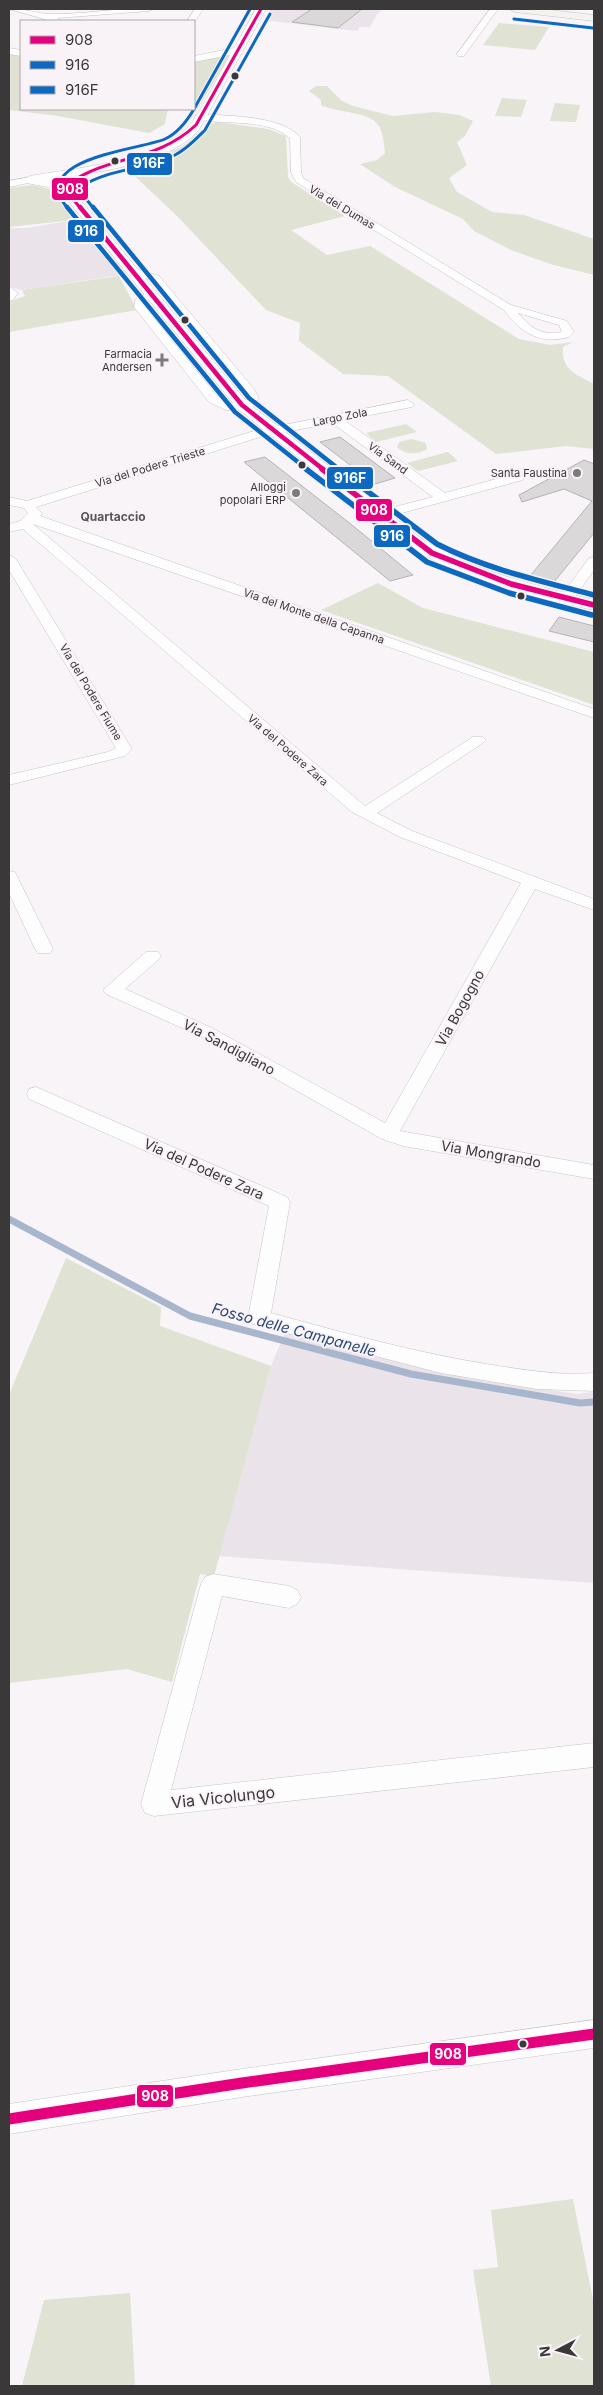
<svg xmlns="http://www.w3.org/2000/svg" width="603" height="2395" font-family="Inter,sans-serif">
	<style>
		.built { fill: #ebe3ea }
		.green { fill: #e0e2d3 }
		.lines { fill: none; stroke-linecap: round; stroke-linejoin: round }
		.stream { stroke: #a8b6cd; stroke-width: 7 }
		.building { fill: #dad8d8; stroke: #b6b3b3 }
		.minor-casing { stroke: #c6c4c6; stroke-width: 1 }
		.tertiary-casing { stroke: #c6c4c6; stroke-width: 1 }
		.secondary-casing { stroke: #c6c4c6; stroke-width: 1 }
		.minor { fill: #fefdfe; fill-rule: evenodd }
		.tertiary { fill: #fefdfe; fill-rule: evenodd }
		.secondary { fill: #f5f3ef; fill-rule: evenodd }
		.bus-1-far3-casing { stroke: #f9f3f8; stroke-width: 5 }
		.bus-1-far2-casing { stroke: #f9f3f8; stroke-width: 6 }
		.bus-1-far1-casing { stroke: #f9f3f8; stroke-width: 8 }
		.bus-1-casing { stroke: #f9f3f8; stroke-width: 14 }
		.bus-2-far2-casing { stroke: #f9f3f8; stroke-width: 5 }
		.bus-2-far1-casing { stroke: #f9f3f8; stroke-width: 6 }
		.bus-2-casing { stroke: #f9f3f8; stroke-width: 8 }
		.bus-3-far2-casing { stroke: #f9f3f8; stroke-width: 5 }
		.bus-3-far1-casing { stroke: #f9f3f8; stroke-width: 6 }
		.bus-3-casing { stroke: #f9f3f8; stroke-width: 8 }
		.bus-1-far3 { stroke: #e5007d; stroke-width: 3 }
		.bus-1-far2 { stroke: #e5007d; stroke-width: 4.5 }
		.bus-1-far1 { stroke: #e5007d; stroke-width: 5.5 }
		.bus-1 { stroke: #e5007d; stroke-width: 11 }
		.bus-2-far2 { stroke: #0c69bf; stroke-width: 3 }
		.bus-2-far1 { stroke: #0c69bf; stroke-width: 4.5 }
		.bus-2 { stroke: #0c69bf; stroke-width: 5.5 }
		.bus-3-far2 { stroke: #0c69bf; stroke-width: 3 }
		.bus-3-far1 { stroke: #0c69bf; stroke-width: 4.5 }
		.bus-3 { stroke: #0c69bf; stroke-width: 5.5 }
		.bus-dot { fill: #3b383a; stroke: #f9f3f8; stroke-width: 2 }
		.poi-dot { fill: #7d7a7c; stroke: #f9f3f8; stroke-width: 2 }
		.labels { text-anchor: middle; stroke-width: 4; stroke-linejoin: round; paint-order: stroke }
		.far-street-label { font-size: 11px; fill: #3b383a; stroke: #f9f3f8 }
		.far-poi-label { font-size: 11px; fill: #3b383a; stroke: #f9f3f8; text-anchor: end }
		.far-neighbourhood-label { font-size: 12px; font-weight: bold; fill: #595458; stroke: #f9f3f8 }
		.street-label { font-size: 14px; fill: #3b383a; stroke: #f9f3f8 }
		.water-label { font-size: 15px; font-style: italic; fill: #294974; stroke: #f9f3f8 }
		.near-street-label { font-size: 16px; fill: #3b383a; stroke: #f9f3f8 }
		.line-badge { stroke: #f9f3f8; stroke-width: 2 }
		.badge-label { font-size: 14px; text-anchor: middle; font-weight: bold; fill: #fff }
	</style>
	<rect width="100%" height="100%" fill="#f8f4f7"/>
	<g class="built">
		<path d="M271,9H383L377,14L370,27H360L357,31L263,20Z"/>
		<path d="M74,220H81L127,274L22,290L9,287V228H28Z"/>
		<path d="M286,1330L481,1379L576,1394L594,1392V1583L219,1556L271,1366Z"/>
	</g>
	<g class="green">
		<path d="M499,23L549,27L535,50L483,45Z"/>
		<path d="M231,53L196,112L180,109H194V59Z"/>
		<path d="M9,54L21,56V109H168L165,124L149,133L58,116L9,110Z"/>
		<path d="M316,86H327L342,101L353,106L393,116L435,112L459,115L473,121L465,136L457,142L467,165L449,178L457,192L492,212L524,215L594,239V275L550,264L511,250L474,231L463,219L395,187L360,164L377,160L385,153C384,145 383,133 379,126C371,111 336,113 321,105V100L309,91Z"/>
		<path d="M502,98L527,100L521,117L495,116Z"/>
		<path d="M555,103L580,105L576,122L550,121Z"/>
		<path d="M217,122L268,129L286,136L288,177L291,182L345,216L291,230L327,255L370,246L519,339L550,345L573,342L563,347C561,371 576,374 594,384V449L566,446L496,454L388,376L343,374L299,341L300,323L266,310L177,216L122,164C141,159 161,157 179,148C193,140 200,126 217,122Z"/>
		<path d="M33,185L53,190L74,220L9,227V188Z"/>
		<path d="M119,276L137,310L9,332V302L25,296L22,290Z"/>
		<path d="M406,424L417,432L376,442L366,433Z"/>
		<path d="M412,439L426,443L427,449C418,455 405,455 397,447L399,442Z"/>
		<path d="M448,452L458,461L418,471L407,463Z"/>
		<path d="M378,583L423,608L594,652V705L321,610Z"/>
		<path d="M66,1258L161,1307L160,1326L271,1366L214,1576L200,1574L172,1682L127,1669L9,1683V1395Z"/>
		<path d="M573,2199L594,2305V2386H491L473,2270L498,2267L491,2210Z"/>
		<path d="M130,2293L135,2386H22L44,2300Z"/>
	</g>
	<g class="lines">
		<path class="stream" d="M9,1219L190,1316L411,1374L580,1403L594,1402"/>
	</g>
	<g class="building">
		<path d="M312,9H362L338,28L292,22Z"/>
		<path d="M340,437L395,478L375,484L320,442Z"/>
		<path d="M265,457L352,525L413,575L390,581L244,462Z"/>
		<path d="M584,460L594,464V533L554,582L530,576L592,501L564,489L522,502L519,495Z"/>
		<path d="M559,617L594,626V642L549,631Z"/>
	</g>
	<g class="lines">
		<g class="minor-casing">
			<g id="minor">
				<path d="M9,9C22,8 34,13 48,14C83,15 118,7 153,9L149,11L57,18L61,21H51Z"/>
				<path d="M195,9H203L194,23L187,21Z"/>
				<path d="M490,9H498L464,56H458L457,54Z"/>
				<path d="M199,114C226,116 281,115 300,137L301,172L303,178L511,305L567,321L574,332L569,337C540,345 521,333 504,310L296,182L291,172L290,138C265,117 226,126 196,119L194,117ZM518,313L559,325L562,332C542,336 530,328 518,313Z"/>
				<path d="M30,177L35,180L33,182L9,187V181Z"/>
				<path d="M132,268L159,276L254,389L259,398L250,411L226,410L209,402L134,307L135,300L150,291L155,294L145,303V307L217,396L229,403L243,404L247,398L151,280L128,273L127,271Z"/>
				<path d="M9,286L18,293L13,300L9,301Z"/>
				<path d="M408,400L414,404L412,407L344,420L445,493L518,473L524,477L523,480L380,519L375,518L373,515L375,512L433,497L332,423L260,437L36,507L42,513L40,516L594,709V718L33,524L365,806L473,737H483L486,740L483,743L377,813L412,831L594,899V910L535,889L400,1131L594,1165V1179L403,1146L382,1139L200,1036L106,994L103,990L146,952H158L161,956L158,960L125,989L212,1028L385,1123L521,883L400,837L352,812L23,529L9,532V524L20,521L28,513L24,508L9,505V497L27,501L254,431Z"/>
				<path d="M9,555L16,559L132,749L125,756L9,785V775L108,752L116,748L9,570Z"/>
				<path d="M594,557V570L572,601H562L560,598L562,595L589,558Z"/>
				<path d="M9,871L15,872L17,876L53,949L50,953H38L35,949L9,893Z"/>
				<path d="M36,1087L287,1197L290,1202L271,1313C344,1333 417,1353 492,1365C526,1370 560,1376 594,1373V1391L537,1389L441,1373L252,1324L248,1318L269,1206L29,1099L27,1094L29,1089Z"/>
				<path d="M213,1574L289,1586L297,1590L301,1597L297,1604L289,1608L222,1596L171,1790L594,1743V1767L154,1816L145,1813L141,1804L201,1584L205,1577Z"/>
				<path d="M594,2020V2048L242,2097L9,2134V2104L242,2069Z"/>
			</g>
		</g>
		<g class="tertiary-casing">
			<g id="tertiary">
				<path d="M256,9H266L200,128C172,165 93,172 50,180L73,191L247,402L422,539C475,572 534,585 594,600V610C530,597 466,581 410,547L237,408L65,197L48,187L26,183L24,180L30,176C75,168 155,162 188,127C201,113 219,74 230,55L194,62V56L234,48Z"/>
				<path d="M9,48L21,50V56L9,54Z"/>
			</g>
		</g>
		<g class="secondary-casing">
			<path id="secondary" d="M509,9H542L594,15V21L515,12Z"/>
		</g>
		<use href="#minor" class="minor"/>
		<use href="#tertiary" class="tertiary"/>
		<use href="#secondary" class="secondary"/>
		<g class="bus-1-far3-casing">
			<path id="bus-1-far3" d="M81,209L69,194L71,182C114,154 156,162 196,125L261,9"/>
		</g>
		<g class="bus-1-far2-casing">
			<path id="bus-1-far2" d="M80,207L242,405L324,470"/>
		</g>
		<g class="bus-1-far1-casing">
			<path id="bus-1-far1" d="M322,469L432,553L511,584L594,605"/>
		</g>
		<g class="bus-1-casing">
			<path id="bus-1" d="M9,2119L242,2083L594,2034"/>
		</g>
		<g class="bus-2-far2-casing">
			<g id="bus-2-far2">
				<path d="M514,19L593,28"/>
				<path d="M194,109L250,9"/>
				<path d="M68,209C26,158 140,150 165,139C178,133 187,121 194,109"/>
			</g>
		</g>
		<g class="bus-2-far1-casing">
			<path id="bus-2-far1" d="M67,207L235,412L308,470"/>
		</g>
		<g class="bus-2-casing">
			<path id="bus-2" d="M306,469L427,562L509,593L592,615"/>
		</g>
		<g class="bus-3-far2-casing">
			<path id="bus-3-far2" d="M94,209L80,191V187C113,167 144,171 175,155C187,149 196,139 205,130L270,14"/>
		</g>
		<g class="bus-3-far1-casing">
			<path id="bus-3-far1" d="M93,207L249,398L340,470"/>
		</g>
		<g class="bus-3-casing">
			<path id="bus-3" d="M338,469L437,544C486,569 541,581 594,595"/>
		</g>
		<use href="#bus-1-far3" class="bus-1-far3"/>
		<use href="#bus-1-far2" class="bus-1-far2"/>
		<use href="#bus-1-far1" class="bus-1-far1"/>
		<use href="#bus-1" class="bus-1"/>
		<use href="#bus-2-far2" class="bus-2-far2"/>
		<use href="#bus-2-far1" class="bus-2-far1"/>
		<use href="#bus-2" class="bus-2"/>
		<use href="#bus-3-far2" class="bus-3-far2"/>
		<use href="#bus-3-far1" class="bus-3-far1"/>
		<use href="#bus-3" class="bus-3"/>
	</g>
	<g class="bus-dot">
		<circle cx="235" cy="76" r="4.5"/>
		<circle cx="115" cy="161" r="4.5"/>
		<circle cx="185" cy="320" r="4.5"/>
		<circle cx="302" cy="465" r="4.5"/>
		<circle cx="521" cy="596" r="4.5"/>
		<circle cx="523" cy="2044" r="4.5"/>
	</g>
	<g class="poi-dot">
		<path d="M159.5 352.5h5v5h5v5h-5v5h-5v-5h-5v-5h5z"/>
		<circle cx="577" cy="473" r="5"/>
		<circle cx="296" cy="493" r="5"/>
	</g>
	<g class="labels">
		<g class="far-street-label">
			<text transform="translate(342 207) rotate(31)" y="4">Via dei Dumas</text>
			<text transform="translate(340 417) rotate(-11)" y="4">Largo Zola</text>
			<text transform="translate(388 458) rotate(36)" y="4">Via Sand</text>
			<text transform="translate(150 467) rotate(-17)" y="4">Via del Podere Trieste</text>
			<text transform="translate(314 616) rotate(19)" y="4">Via del Monte della Capanna</text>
			<text transform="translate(91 692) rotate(59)" y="4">Via del Podere Fiume</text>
			<text transform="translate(288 750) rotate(41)" y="4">Via del Podere Zara</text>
		</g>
		<g class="far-poi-label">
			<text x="152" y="358">Farmacia<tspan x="152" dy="13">Andersen</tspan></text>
			<text x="567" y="477">Santa Faustina</text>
			<text x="286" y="491">Alloggi<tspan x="286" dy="13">popolari ERP</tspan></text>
		</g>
		<g class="far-neighbourhood-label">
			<text x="113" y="521">Quartaccio</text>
		</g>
		<g class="street-label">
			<text transform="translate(460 1008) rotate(-61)" y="5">Via Bogogno</text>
			<text transform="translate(229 1047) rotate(28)" y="5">Via Sandigliano</text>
			<text transform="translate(491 1154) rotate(10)" y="5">Via Mongrando</text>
			<text transform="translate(204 1169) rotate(24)" y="5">Via del Podere Zara</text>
		</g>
		<g class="water-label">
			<text transform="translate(294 1330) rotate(15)" y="5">Fosso delle Campanelle</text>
		</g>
		<g class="near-street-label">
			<text transform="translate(223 1797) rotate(-6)" y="6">Via Vicolungo</text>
		</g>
	</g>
	<g class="line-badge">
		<rect x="126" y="152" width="47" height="24" rx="5" fill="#0c69bf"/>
		<rect x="51" y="177" width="38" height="24" rx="5" fill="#e5007d"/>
		<rect x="67" y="219" width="38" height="24" rx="5" fill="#0c69bf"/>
		<rect x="326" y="466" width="48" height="24" rx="5" fill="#0c69bf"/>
		<rect x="355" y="498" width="38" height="24" rx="5" fill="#e5007d"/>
		<rect x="373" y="524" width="38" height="24" rx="5" fill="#0c69bf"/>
		<rect x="429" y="2042" width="38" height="24" rx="5" fill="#e5007d"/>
		<rect x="136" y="2084" width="38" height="24" rx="5" fill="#e5007d"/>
	</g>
	<g class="badge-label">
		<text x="149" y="168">916F</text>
		<text x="70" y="194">908</text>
		<text x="86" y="236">916</text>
		<text x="350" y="483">916F</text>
		<text x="374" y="515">908</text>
		<text x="392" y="541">916</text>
		<text x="448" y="2059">908</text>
		<text x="155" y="2101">908</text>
	</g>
	<rect width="603" height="2395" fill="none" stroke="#3b383a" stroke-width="20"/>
	<rect x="20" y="20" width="175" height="90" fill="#f9f3f8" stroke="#ada8ac"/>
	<rect x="30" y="36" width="25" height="8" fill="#e5007d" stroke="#ada8ac"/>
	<text x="65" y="45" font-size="15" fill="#3b383a">908</text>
	<rect x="30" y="61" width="25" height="8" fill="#0c69bf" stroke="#ada8ac"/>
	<text x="65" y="70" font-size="15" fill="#3b383a">916</text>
	<rect x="30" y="86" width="25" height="8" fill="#0c69bf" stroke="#ada8ac"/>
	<text x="65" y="95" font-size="15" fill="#3b383a">916F</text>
	<g transform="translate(558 2350) rotate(264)" stroke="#f9f3f8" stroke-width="4" paint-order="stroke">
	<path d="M0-4L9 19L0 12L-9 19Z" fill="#3b383a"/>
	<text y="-8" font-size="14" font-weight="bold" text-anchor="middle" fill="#3b383a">N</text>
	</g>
</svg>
